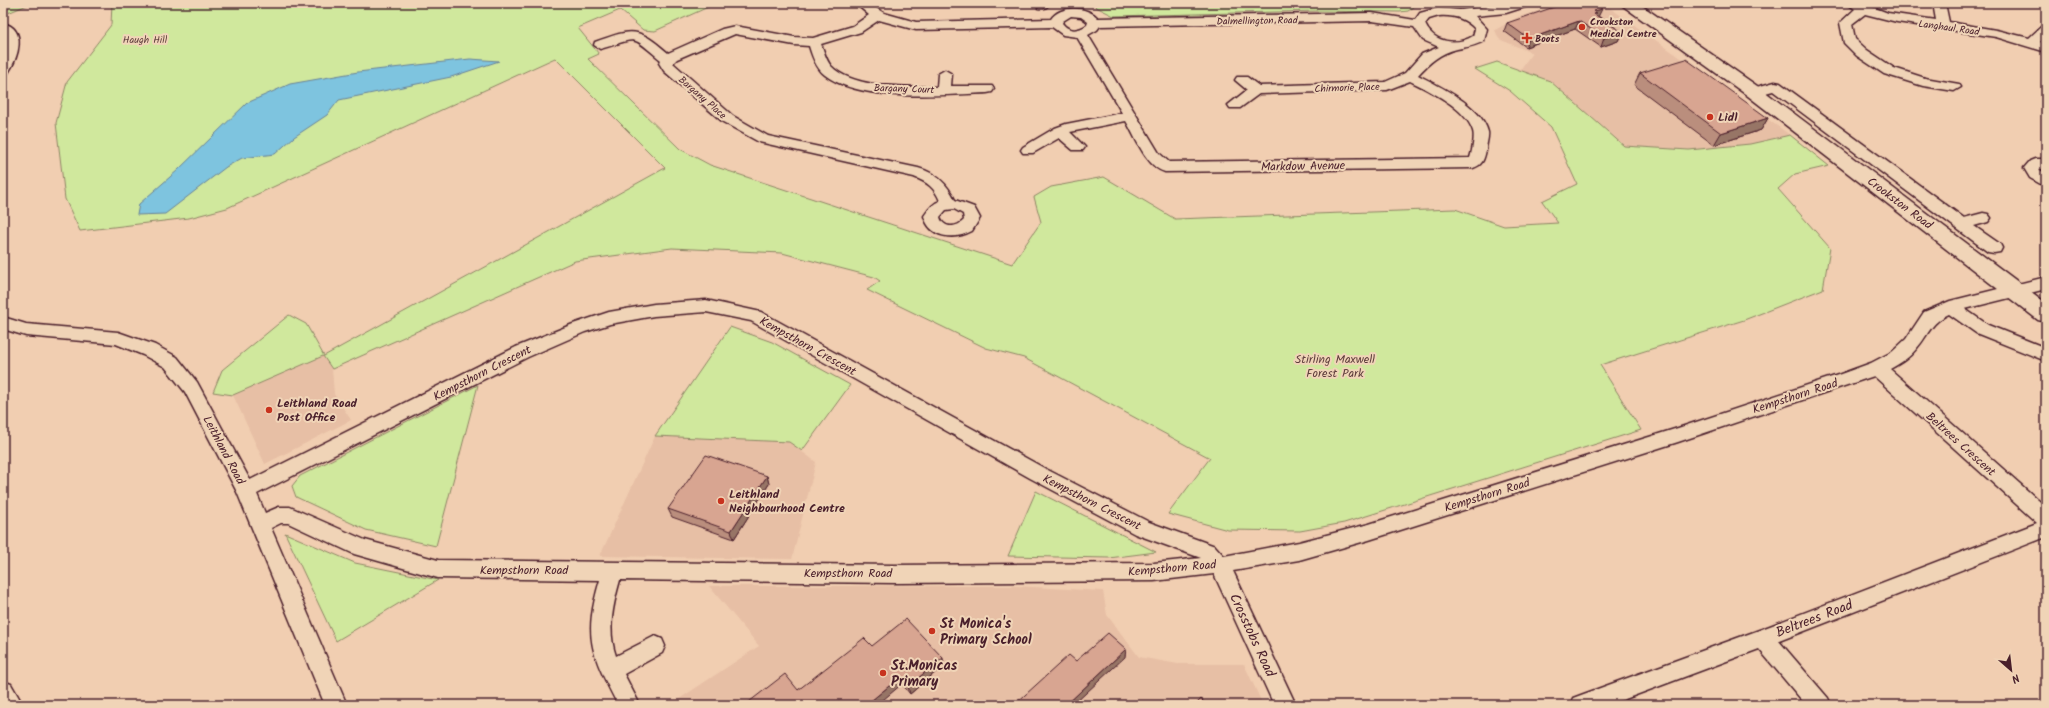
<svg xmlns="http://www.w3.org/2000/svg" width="2049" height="708" font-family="Kalam,sans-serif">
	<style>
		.built { fill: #e7bfa5 }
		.green { fill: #d0e89d; stroke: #8d8464 }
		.water { fill: #7ec4df; stroke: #698297 }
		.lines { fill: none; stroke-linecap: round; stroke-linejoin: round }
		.minor-casing { stroke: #4a1f2b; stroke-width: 3 }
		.major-casing { stroke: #4a1f2b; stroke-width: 3 }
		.minor { fill: #f0d4b7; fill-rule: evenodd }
		.major { fill: #f0d4b7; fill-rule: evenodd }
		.wall { fill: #ba8e7d; stroke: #4a1f2b }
		.shaded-wall { fill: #977466; stroke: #4a1f2b }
		.building { fill: #d8a591; stroke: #4a1f2b }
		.poi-dot { fill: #c8321e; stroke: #f0d4b7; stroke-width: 1.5 }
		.labels { text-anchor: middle; stroke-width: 4; stroke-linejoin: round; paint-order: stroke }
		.far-street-label { font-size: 10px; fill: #4a1f2b; stroke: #f0d4b7 }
		.far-poi-label { font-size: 10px; font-weight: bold; fill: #4a1f2b; stroke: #f0d4b7; text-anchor: start }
		.far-park-label { font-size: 10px; fill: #5e3d3c; stroke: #f0d4b7 }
		.poi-label { font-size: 12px; font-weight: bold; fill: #4a1f2b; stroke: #f0d4b7; text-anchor: start }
		.street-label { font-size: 12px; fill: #4a1f2b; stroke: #f0d4b7 }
		.park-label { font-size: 12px; fill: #5e3d3c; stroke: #f0d4b7 }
		.near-street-label { font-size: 14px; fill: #4a1f2b; stroke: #f0d4b7 }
		.near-poi-label { font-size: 14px; font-weight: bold; fill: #4a1f2b; stroke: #f0d4b7; text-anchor: start }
	</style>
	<rect width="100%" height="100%" fill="#f1ceb1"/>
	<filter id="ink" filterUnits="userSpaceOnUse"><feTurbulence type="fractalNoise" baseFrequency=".025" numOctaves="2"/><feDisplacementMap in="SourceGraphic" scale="8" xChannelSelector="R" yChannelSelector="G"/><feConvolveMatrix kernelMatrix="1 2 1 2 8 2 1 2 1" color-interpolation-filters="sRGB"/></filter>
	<g filter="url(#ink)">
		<g class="built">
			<path d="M1564,3H1603L1790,135L1750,144L1689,150L1624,146L1550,81L1520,70L1532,53L1499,39L1495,30L1518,17Z"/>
			<path d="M323,356L332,369L334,394L351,420L265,464L233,395Z"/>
			<path d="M655,436L789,442L816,462L792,559L600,556Z"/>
			<path d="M709,586H1015L1103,591L1107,615L1139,657L1178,664H1244L1263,705H670L759,646Z"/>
		</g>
		<g class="green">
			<path d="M3,3H32L3,15Z"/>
			<path d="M112,3H717L655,31L643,30L620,10L578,28L599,54L588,59L680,149L710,165L1012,264L1041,222L1034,197L1051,187L1104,177L1175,219L1455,209L1504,226L1558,223L1542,201L1577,184L1551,127L1510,91L1475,69L1497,62L1550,81L1624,146L1689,150L1750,144L1790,135L1829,166L1795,174L1778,189L1830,248L1823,289L1744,320L1600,365L1641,430L1344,523L1300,531L1228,530L1168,514L1210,458L1024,358L986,348L867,290L880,281L874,277L782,253L672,248L575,261L332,369L323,356L233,395L213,392L222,370L289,315L306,324L324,356L665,168L555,58L227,208L189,218L80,231L65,199L56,123L67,82L111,25Z"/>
			<path d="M1093,3H1413L1414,7L1408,11L1400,12L1317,11L1114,16L1096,7Z"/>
			<path d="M730,327L772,342L850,385L802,451L789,442L655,436Z"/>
			<path d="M478,385L436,546L366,530L296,497L292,486L300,476Z"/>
			<path d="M1036,491L1156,552L1109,558L1008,556Z"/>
			<path d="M285,533L355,563L438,580L336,641Z"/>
		</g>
		<path class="water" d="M470,59L499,61L451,77L339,100L327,115L294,137L275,154L242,158L226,167L165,214L137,215L139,204L178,170L247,103L290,84L358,72Z"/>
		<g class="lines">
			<g class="minor-casing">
				<g id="minor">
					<path d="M855,3H868L884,13L916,22L1051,19C1060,5 1087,6 1098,18L1372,13L1415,20L1420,13L1438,8L1460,10L1512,3H1530L1528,6L1506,13L1475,16L1487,29L1484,41C1475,46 1467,47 1457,49C1440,53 1429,63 1418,75C1439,86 1482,106 1488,132C1489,137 1486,145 1486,150C1484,159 1483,165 1473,168L1165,172C1146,167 1135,136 1126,121L1070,132L1085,147L1083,150H1073L1059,138L1033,153H1023L1021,150L1023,147L1055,128L1066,124L1122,113L1077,37L1063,35L1052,27L916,30L879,20L861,32L821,44C824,51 826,60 831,66C853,89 908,87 937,87L938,74L945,70L952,74L951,86H992L994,89L992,92L987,93C942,95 862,103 825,75C816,68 812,56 809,46L794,45L735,34L677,59L673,63L733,116L768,136L918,168C936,173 947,183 955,200L974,207L980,218L972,231C955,240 930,239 924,216C928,210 933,203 940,201C935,188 927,182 914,177L759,142L723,122L664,71L659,63L661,60C628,32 638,39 600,49L594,45L595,42C633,28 638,27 668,53L722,29L735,26L794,37L813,38L853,26L869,15ZM1071,16L1081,17L1088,22L1087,25C1078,31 1069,32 1062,23L1063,21ZM1439,16C1453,15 1465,18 1475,29L1473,36C1457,46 1433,43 1425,24L1429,19ZM1372,21L1414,27L1423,40L1439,47L1422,54L1405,73L1385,82L1259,86L1247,77H1237L1235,80L1247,90L1228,105L1230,108H1240L1259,94L1387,90L1410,81C1430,91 1466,108 1473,131C1475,137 1472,152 1470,158L1169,162L1159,153L1088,35L1097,30L1100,26ZM954,209L963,214L964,220C957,228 943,229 940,217L946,210Z"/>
					<path d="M1037,3H1050C1047,8 1044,9 1038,8L1036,5Z"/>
					<path d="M1846,3H1862L1888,13L1936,20L1933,3H1945L1949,22L1996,30L2029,38L2042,26L2046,25V36L2040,42L2046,44V52L1996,37L1897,22L1865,14L1852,24L1855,39L1867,50L1894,68L1925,78L1959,84L1961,87L1954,91L1923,86L1884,74L1857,56L1844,43L1840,23L1855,9Z"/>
					<path d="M3,23C28,29 18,58 8,73L3,74V58L6,42L3,33Z"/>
					<path d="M1775,82L1780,83L1964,218L1983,213L1988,214L1991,218L1988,222L1974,226L2000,244L2002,248L2000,252L1994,253L1988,252L1773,91L1754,96L1749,95L1747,92L1749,89Z"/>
					<path d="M2035,159H2046V169H2039L2046,175V187L2030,178L2024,168L2030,161Z"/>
					<path d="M2046,277V289L1965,309L1988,325L2046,348V361L1976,333L1949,314C1929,324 1930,333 1917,348C1909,358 1901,363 1890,369L2046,507V537L1779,641L1828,698L1831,705H1806L1759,649L1609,705H1570L1573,698L1581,695L1762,629L2037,523L1874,376L1678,442L1369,540L1299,560L1233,571L1296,705H1274L1214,574L1154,581L895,583L620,580C613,605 607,630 616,656L655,636L662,639L665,646L662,653L624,674L640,705H618C591,653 583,637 600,580L438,578L354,554L288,523H281L271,528L347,705H325L237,492L185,392L165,367L143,355L116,344L26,336L3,329V317L26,324L118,332L155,345L177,357L197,382L250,480L516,347L573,324L609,312L654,304L706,300L761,312L1044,468L1149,522L1215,546L1224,556L1299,542L1369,524L1678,428L1838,375L1871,363L1892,352L1906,339L1924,312L1950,301ZM706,312L751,321L1030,478L1135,534L1201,558L1154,563L895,565L438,560L365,540L290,507H279L265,513L257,494L528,357L585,332L610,324L654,316Z"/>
					<path d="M3,681L11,684L23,705H3Z"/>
				</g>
			</g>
			<g class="major-casing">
				<path id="major" d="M1619,3H1638L1760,88L2046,303V322L2038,320L1748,96Z"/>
			</g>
			<use href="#minor" class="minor"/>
			<use href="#major" class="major"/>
		</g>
		<g class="wall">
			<path d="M1598,16L1622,32L1618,41L1601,47L1575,29L1526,47L1504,31L1507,23Z"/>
			<path d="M1640,73L1768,118L1761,130L1714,145L1634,85Z"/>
			<path d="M767,476L769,484L734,539L672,517L668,509Z"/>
			<path d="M872,646L944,665L910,694L902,684L798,690Z"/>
		</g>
		<g class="shaded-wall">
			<path d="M1602,9L1598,17L1592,19L1594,11Z"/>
			<path d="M1579,21L1575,29L1526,47L1529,39Z"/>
			<path d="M1622,32L1618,41L1601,47L1604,38Z"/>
			<path d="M1768,118L1761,130L1714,145L1721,133Z"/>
			<path d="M767,476L769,484L734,539L731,531Z"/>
			<path d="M1126,649L1125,657L1073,705H1066Z"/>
			<path d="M943,658L944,665L910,694L908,686Z"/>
			<path d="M900,677L902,684L877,705H866Z"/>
		</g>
		<g class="building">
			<path d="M1566,3H1593L1602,9L1594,11L1597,13L1594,14L1622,32L1604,38L1579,21L1529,39L1507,23Z"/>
			<path d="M1686,59L1768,118L1721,133L1640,73Z"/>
			<path d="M706,455L767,476L731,531L668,509Z"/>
			<path d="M906,619L943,658L908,686L900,677L866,705H745L785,674L798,690L864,638L872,646Z"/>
			<path d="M1108,633L1126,649L1066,705H1014L1069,655L1076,661Z"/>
			<path d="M1201,699L1207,705H1195Z"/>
		</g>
	</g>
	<g class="poi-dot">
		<circle cx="1582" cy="27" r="4"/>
		<path d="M1525 32h4v4h4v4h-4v4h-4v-4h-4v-4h4z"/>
		<circle cx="1710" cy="117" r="4"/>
		<circle cx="269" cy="410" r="4"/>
		<circle cx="721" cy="501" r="4"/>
		<circle cx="932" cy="631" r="4"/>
		<circle cx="883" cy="673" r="4"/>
	</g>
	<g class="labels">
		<g class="far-street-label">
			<text transform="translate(1257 20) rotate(-1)" y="4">Dalmellington Road</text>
			<text transform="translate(1949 27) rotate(8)" y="4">Langhaul Road</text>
			<text transform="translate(1347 87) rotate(-2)" y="4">Chirmorie Place</text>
			<text transform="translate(904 88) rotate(2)" y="4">Bargany Court</text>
			<text transform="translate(703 97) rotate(41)" y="4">Bargany Place</text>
		</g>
		<g class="far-poi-label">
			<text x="1590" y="25">Crookston<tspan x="1590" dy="12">Medical Centre</tspan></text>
			<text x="1535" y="42">Boots</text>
		</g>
		<g class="far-park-label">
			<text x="145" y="43">Haugh Hill</text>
		</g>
		<g class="poi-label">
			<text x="1718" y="121">Lidl</text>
			<text x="277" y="407">Leithland Road<tspan x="277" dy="14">Post Office</tspan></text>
			<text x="729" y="498">Leithland<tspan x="729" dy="14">Neighbourhood Centre</tspan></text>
		</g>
		<g class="street-label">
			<text transform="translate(1303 166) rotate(-1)" y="4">Markdow Avenue</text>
			<text transform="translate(1900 203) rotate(37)" y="4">Crookston Road</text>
			<text transform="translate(808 346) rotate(29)" y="4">Kempsthorn Crescent</text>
			<text transform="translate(482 373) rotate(-27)" y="4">Kempsthorn Crescent</text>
			<text transform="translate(1795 396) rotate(-18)" y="4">Kempsthorn Road</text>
			<text transform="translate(1961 444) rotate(42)" y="4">Beltrees Crescent</text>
			<text transform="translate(224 450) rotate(62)" y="4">Leithland Road</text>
			<text transform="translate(1487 495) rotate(-17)" y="4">Kempsthorn Road</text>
			<text transform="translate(1092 502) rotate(27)" y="4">Kempsthorn Crescent</text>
			<text transform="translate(1172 568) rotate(-5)" y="4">Kempsthorn Road</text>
			<text x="524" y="574">Kempsthorn Road</text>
			<text x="848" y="577">Kempsthorn Road</text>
		</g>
		<g class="park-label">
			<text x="1335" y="363">Stirling Maxwell<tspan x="1335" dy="14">Forest Park</tspan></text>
		</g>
		<g class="near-street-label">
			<text transform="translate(1814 618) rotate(-21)" y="5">Beltrees Road</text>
			<text transform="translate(1253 635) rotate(65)" y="5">Crosstobs Road</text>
		</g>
		<g class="near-poi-label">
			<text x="940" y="628">St Monica's<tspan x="940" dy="16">Primary School</tspan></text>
			<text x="891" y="670">St.Monicas<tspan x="891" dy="16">Primary</tspan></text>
		</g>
	</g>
	<rect width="2049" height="708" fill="none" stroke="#f0d4b7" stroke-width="16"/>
	<rect x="8" y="8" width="2033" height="692" fill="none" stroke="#4a1f2b" stroke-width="1.5" filter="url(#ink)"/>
	<g transform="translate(2011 670) rotate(152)" stroke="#f0d4b7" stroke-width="3" paint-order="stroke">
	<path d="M0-3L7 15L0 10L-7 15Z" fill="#4a1f2b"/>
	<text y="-6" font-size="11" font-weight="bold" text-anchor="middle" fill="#4a1f2b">N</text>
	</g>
</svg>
